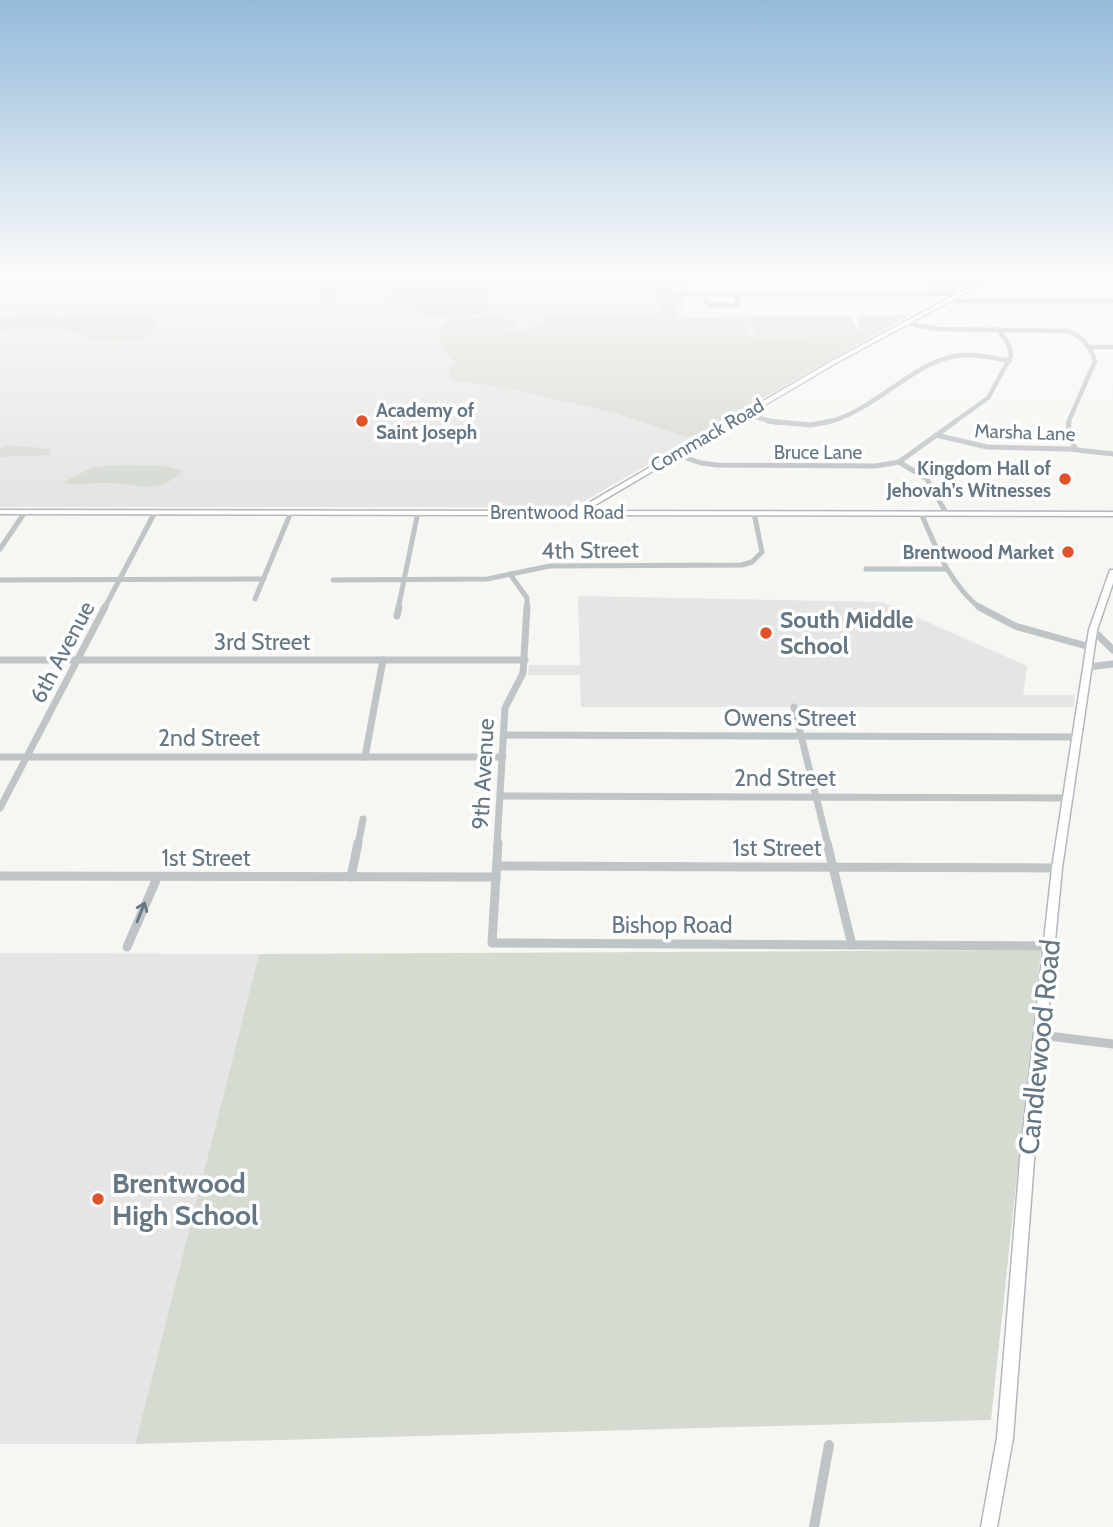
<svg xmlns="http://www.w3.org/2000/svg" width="1113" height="1527" font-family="Cabin,sans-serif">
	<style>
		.built { fill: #e4e5e4 }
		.green { fill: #d6dbd2 }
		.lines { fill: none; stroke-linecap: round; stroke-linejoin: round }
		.secondary-casing { stroke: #b2b8bc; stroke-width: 3 }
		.street-far4 { stroke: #bfc4c7; stroke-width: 4.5 }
		.street-far3 { stroke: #bfc4c7; stroke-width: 5 }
		.street-far2 { stroke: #bfc4c7; stroke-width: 7 }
		.street-far1 { stroke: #bfc4c7; stroke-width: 9 }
		.street { stroke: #bfc4c7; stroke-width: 10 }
		.secondary { fill: #fff; fill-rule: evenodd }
		.oneway { stroke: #657784 }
		.poi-dot { fill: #e15228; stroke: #fff; stroke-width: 2.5 }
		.labels { text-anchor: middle; stroke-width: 7; stroke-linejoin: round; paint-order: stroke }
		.far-poi-label { font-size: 19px; font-weight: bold; fill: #657784; stroke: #fff; text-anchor: end }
		.far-street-label { font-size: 19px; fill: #657784; stroke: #fff }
		.street-label { font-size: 23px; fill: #657784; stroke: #fff }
		.poi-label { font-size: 23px; font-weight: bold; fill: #657784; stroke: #fff; text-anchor: start }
		.near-street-label { font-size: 28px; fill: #657784; stroke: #fff }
		.near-poi-label { font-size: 28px; font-weight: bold; fill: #657784; stroke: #fff; text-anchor: start }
	</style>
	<rect width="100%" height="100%" fill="#f6f6f3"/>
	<g class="built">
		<path d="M0,276H678L688,318L750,315L757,335H874L574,507H0Z"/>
		<path d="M578,596L882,602L1027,666L1023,695H1075L1074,707H581L580,675H528L529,665H580Z"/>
		<path d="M0,953L259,954L135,1444H0Z"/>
	</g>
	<g class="green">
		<path d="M324,276H521L522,277L512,282L493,283L487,290L488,311C469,318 439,318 419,314L409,301L388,298L385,292L346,289L326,301L319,300Z"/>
		<path d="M743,276L746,278L737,280L671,284L677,316L672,317L742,319L748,335L755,338L861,336L756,335L750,315H849L860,334L857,316L910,315L694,436L685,437L614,413L518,390L451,380L448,374L454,361C443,349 429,329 450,319L501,317L519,322L504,329C514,334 535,329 543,320L540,316H650L660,311L650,282L645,280H554L550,277Z"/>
		<path d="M921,276H964L975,280L954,292L934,291Z"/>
		<path d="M40,313L49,314L51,318L150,317L158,320C154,343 115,343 97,340C85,338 73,331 60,329C41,327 19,330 0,330V318L14,319Z"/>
		<path d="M7,445L51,449L49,455L0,457V449Z"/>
		<path d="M124,465L164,466L183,471C154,496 144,484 111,483C94,482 79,487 62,483L93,467Z"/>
		<path d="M1041,950L991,1420L135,1444L259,954Z"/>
	</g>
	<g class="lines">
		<g class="secondary-casing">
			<g id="secondary">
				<path d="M990,276H997L836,363L585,511L1113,512V516L0,514V510L575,511L832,361Z"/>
				<path d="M1110,570H1113V583L1097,630L1062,868L1034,1160L1013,1438L997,1527H981L997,1438L1020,1160L1052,868L1089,630Z"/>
			</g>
		</g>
		<g class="street-far4">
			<path d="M677,294H959"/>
			<path d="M704,294L708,305H739L735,294"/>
			<path d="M946,301H1113"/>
			<path d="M904,323L938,329L1068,331C1083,337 1090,346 1095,361L1068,423"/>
			<path d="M1090,347H1113"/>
			<path d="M743,414L778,423"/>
			<path d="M824,423C873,413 913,362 956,356C974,353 992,358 1010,361"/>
			<path d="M953,423L988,398L1011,356L1009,345L998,329"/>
		</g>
		<g class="street-far3">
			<path d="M768,421L811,425L831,421"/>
			<path d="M1069,421L1068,436L1075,448"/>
			<path d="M936,435L987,447L1069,449L1113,454"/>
			<path d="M675,454L701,463L717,465L876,466L899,462L956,421"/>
			<path d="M899,462L927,479L946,513"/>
			<path d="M921,513C937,550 949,583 981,609"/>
			<path d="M0,549L25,512"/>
			<path d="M866,569H946"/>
			<path d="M510,574L527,598V609"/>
			<path d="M0,580L264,579"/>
			<path d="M333,580L487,579L550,566L742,565L752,562L762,552L754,513"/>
			<path d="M255,599L291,512"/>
			<path d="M104,609L155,512"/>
			<path d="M398,609L418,512"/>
		</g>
		<g class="street-far2">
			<path d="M979,607L1015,626L1090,647"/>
			<path d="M397,616L399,607"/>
			<path d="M1093,630L1113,650"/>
			<path d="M0,660H525"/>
			<path d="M1088,667L1113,664"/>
			<path d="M794,707L828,845"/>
			<path d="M504,735L1076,737"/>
			<path d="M0,757H503"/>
			<path d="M365,757L383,660"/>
			<path d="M501,796L1070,798"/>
			<path d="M0,808L105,607"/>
			<path d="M358,845L363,819"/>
			<path d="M497,845L505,708L523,673L527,607"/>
		</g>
		<g class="street-far1">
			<path d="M498,843L492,943L1050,946"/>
			<path d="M827,843L852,945"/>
			<path d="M497,866L1057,868"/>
			<path d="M0,876L496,877"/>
			<path d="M351,877L358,843"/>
			<path d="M127,947L157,878"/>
			<path d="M1041,1035L1113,1044"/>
		</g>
		<path class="street" d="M814,1527L829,1445"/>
		<use href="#secondary" class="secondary"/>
	</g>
	<defs><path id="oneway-shaft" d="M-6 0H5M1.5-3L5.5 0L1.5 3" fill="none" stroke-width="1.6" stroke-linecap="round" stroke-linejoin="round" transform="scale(1.75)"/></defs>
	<use class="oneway" href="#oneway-shaft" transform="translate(141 912) rotate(-68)"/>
	<linearGradient id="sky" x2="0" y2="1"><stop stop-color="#94badb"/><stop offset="0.56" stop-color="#fbfbfa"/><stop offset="1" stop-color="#fbfbfa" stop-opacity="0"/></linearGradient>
	<rect width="1113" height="490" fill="url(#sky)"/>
	<g class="poi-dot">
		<circle cx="362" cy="421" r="7"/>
		<circle cx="1065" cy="479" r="7"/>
		<circle cx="1068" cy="552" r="7"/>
		<circle cx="766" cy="633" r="7"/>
		<circle cx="98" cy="1199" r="7"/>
	</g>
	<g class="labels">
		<g class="far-poi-label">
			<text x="376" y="417" text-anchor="start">Academy of<tspan x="376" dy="22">Saint Joseph</tspan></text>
			<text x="1051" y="475">Kingdom Hall of<tspan x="1051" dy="22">Jehovah’s Witnesses</tspan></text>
			<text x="1054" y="559">Brentwood Market</text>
		</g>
		<g class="far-street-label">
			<text transform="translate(1025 432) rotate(2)" y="7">Marsha Lane</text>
			<text transform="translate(707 435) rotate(-30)" y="7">Commack Road</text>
			<text x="818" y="459">Bruce Lane</text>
			<text x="557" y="519">Brentwood Road</text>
		</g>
		<g class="street-label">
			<text transform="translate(590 550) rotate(-1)" y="8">4th Street</text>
			<text x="262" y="650">3rd Street</text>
			<text transform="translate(62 652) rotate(-62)" y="8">6th Avenue</text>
			<text x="790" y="726">Owens Street</text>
			<text x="209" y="746">2nd Street</text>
			<text transform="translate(483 774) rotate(-87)" y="8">9th Avenue</text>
			<text x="785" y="786">2nd Street</text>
			<text x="777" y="856">1st Street</text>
			<text x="206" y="866">1st Street</text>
			<text x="672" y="933">Bishop Road</text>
		</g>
		<g class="poi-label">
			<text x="780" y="628">South Middle<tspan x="780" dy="26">School</tspan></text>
		</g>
		<g class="near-street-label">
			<text transform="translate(1039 1047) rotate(-84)" y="10">Candlewood Road</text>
		</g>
		<g class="near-poi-label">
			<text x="112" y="1193">Brentwood<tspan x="112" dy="32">High School</tspan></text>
		</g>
	</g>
</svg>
